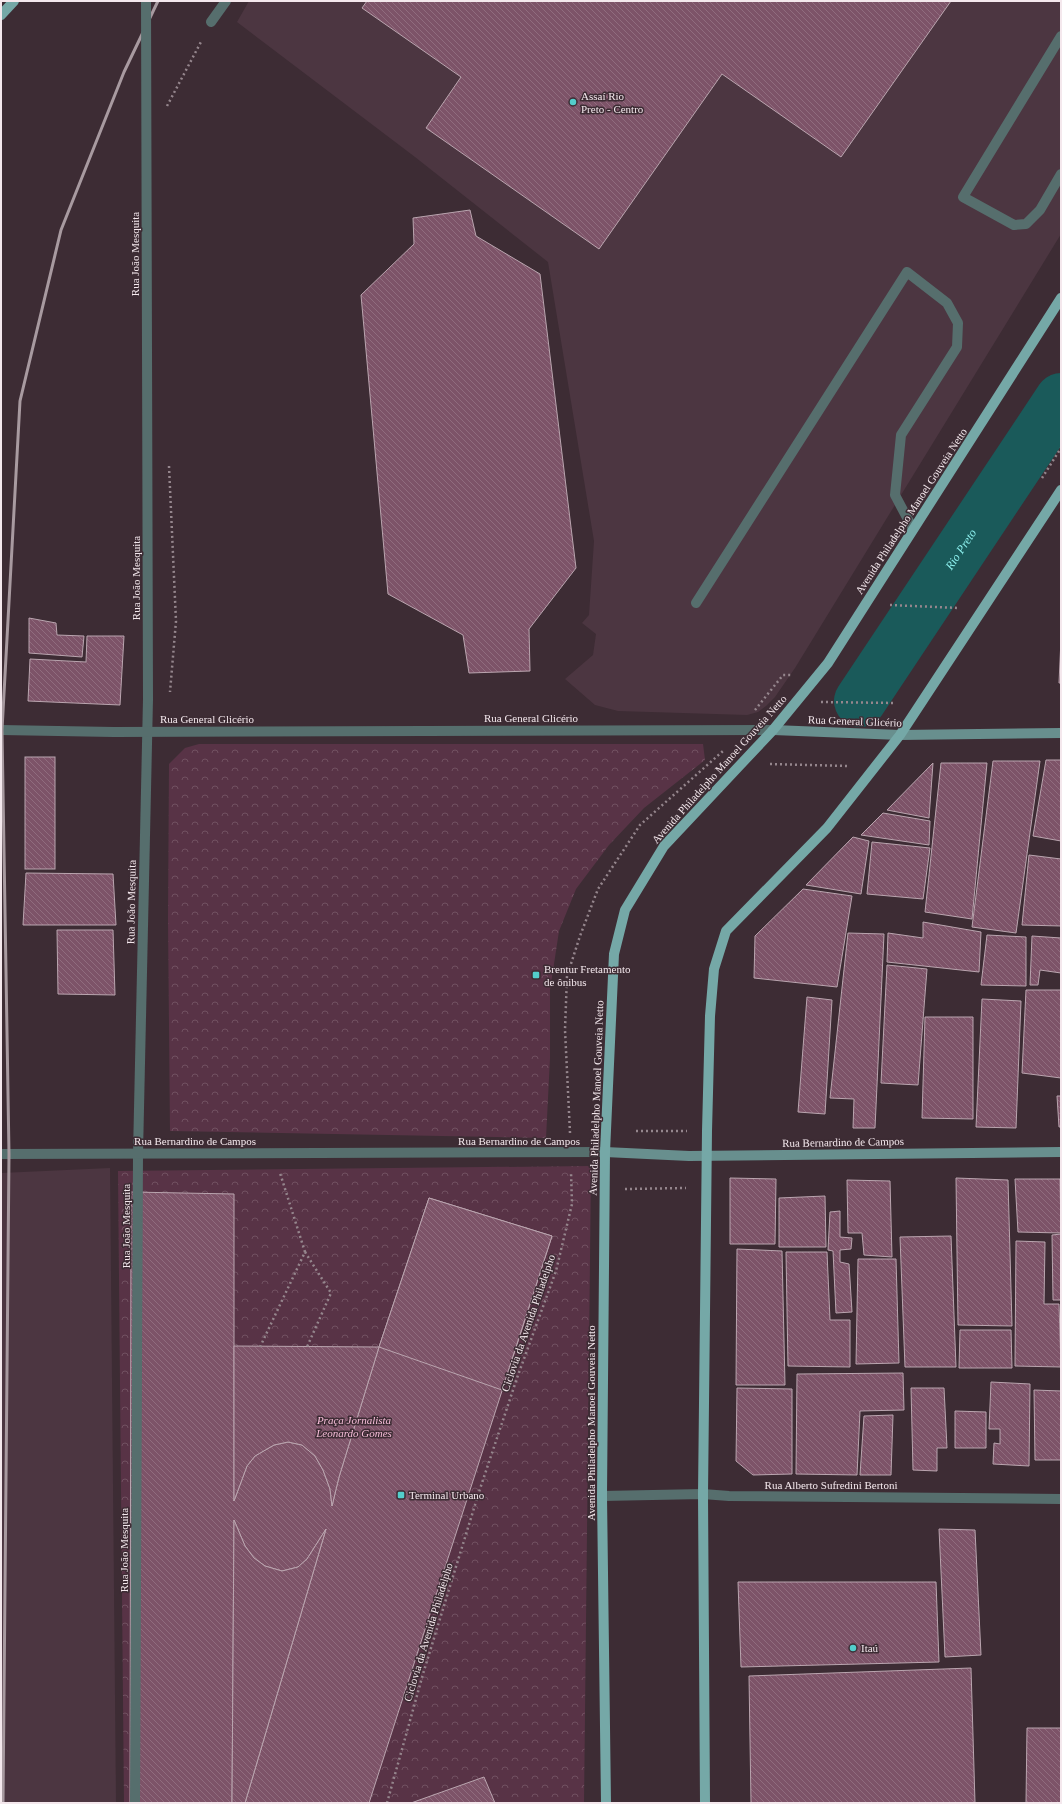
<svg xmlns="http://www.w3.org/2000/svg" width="1062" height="1804" font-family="Georgia,serif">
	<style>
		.built { fill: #4c3641 }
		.park { fill: url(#park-crowns) }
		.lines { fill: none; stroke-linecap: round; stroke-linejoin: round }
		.river { stroke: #1a5a5a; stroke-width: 52 }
		.building { fill: url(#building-back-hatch); stroke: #baa5af }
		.path { stroke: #95868d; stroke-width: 2.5; stroke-dasharray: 2 3; stroke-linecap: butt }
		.service { stroke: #566e6d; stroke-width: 10 }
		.minor { stroke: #566e6d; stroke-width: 10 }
		.tertiary { stroke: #566e6d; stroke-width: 10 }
		.secondary { stroke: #688f8e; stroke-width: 10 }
		.primary { stroke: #75a8a7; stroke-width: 10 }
		.rail { stroke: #a89aa0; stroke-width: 3 }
		.minor-bridge { stroke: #566e6d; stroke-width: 10 }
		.poi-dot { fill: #53cdcb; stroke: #3d2c34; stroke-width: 1.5 }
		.labels { text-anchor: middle; stroke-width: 3; stroke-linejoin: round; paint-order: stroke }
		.poi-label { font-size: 11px; fill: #f4e8ed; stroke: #3d2c34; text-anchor: start }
		.street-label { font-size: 11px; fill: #f4e8ed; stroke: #3d2c34 }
		.park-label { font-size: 11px; font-style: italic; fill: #f8beda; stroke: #3d2c34 }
		.water-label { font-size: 12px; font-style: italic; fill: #8cefed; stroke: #3d2c34 }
	</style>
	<defs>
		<pattern id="park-crowns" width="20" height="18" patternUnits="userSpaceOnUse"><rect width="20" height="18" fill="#583346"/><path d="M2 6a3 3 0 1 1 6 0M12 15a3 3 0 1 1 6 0" fill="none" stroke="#715161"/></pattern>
		<pattern id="building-back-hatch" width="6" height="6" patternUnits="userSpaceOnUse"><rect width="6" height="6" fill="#7d5368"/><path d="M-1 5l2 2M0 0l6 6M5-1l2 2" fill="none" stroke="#906c7e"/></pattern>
	</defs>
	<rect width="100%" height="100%" fill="#3d2c34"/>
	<g class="built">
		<path d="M249,1H1061V234L795,668L775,697L766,706L758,712L747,715L618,711L595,705L565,679L593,655L596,634L582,623L589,615L594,541L548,262L415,157L237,22Z"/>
		<path d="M110,1168L116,1803H1V1173Z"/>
	</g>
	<g class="park">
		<path d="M199,744H703L705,760L644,808L609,845L576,889L559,931L550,990V1058L546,1138L170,1131L168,919L169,764L185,748Z"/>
		<path d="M591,1166L584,1803H124L118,1171Z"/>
	</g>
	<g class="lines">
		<path class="river" id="s1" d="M860,701L1061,399"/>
	</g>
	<g class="building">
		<path d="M367,1H951L841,157L722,74L599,249L426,128L461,77L362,8Z"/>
		<path d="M470,210L476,236L540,274L576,568L529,629L530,671L469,673L463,635L388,594L361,295L414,244L413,218Z"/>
		<path d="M29,618L56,623L57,635L84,636L82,657L29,653Z"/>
		<path d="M87,636H124L120,705L28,701L30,659L86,662Z"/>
		<path d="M1061,639V683H1059Z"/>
		<rect x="25" y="757" width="30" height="112"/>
		<path d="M1046,760H1061V841L1033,836Z"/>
		<path d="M993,761H1040L1016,933L972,927Z"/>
		<path d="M933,763L929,818L887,810Z"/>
		<path d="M941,763H987L972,919L925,912Z"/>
		<path d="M883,813L930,821L929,845L861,835Z"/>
		<path d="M853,837L869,841L861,894L806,885Z"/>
		<path d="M872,842L930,848L923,899L867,894Z"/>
		<path d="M1029,855L1061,859V926L1022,925Z"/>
		<path d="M26,873L113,874L116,925H23Z"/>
		<path d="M803,889L852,896L837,987L754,978L755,936Z"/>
		<path d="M923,922L981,932L979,972L887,962L888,933L923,938Z"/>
		<path d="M57,930H113L115,995L58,994Z"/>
		<path d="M848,933L884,934L875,1128H853L854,1099L830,1098Z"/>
		<path d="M987,935L1026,937V986L981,985Z"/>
		<path d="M1032,936L1061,938V973L1040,970L1038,985H1030Z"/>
		<path d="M887,965L927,969L918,1085L881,1083Z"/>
		<path d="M1026,990H1061V1078L1022,1073Z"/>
		<path d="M807,997L832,1000L825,1114L798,1112Z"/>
		<path d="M982,999L1021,1001L1016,1128L976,1127Z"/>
		<path d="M925,1017H973V1119L922,1118Z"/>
		<path d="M1057,1096H1061V1127H1059Z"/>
		<path d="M730,1178L776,1179L775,1244H730Z"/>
		<path d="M956,1178L1008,1180L1012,1326L958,1325Z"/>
		<path d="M1015,1179H1060L1061,1233L1018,1232Z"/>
		<path d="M847,1180L890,1181L892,1257L864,1255L862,1233H848Z"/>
		<path d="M131,1192L234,1194V1501L247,1466L255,1456L274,1445L288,1442L302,1445L315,1456L323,1470L330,1489L332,1506L339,1477L379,1347L429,1198L552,1236L369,1803H245L326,1529L307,1559L298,1567L282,1571L265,1566L254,1558L245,1546L234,1520L232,1803H130Z"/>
		<path d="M825,1196L826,1247H779V1198Z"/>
		<path d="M429,1198L552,1236L502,1390L379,1347Z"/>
		<path d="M840,1211V1237L852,1238L851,1249L840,1250V1262L849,1264L852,1312L836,1313L833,1251L828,1250L830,1212Z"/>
		<path d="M1061,1234V1300H1053L1052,1235Z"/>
		<path d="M951,1236L956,1367H905L900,1237Z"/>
		<path d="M1016,1241L1045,1242L1044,1304H1059L1061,1367L1015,1366Z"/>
		<path d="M737,1249L782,1251L785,1385H736Z"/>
		<path d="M786,1252H827L830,1320H850V1367L788,1366Z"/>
		<path d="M858,1259H896L899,1363L856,1364Z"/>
		<path d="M960,1330H1011L1012,1368H959Z"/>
		<path d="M234,1346L379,1347L339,1477L332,1506L330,1489L323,1470L315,1456L302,1445L288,1442L274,1445L255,1456L247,1466L234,1501Z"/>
		<path d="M903,1373L904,1410L860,1411L857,1475L796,1474L797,1374Z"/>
		<path d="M991,1382L1030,1384L1029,1466L993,1464L994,1443L1000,1444V1429H989Z"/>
		<path d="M737,1388L792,1389V1474L753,1475L736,1461Z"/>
		<path d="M911,1388H944L947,1448H937V1471L913,1470Z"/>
		<path d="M1034,1390L1061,1391V1460H1035Z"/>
		<path d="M955,1411L986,1412V1448H955Z"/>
		<path d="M893,1415L891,1475H860L864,1416Z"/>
		<path d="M234,1520L245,1546L254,1558L265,1566L282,1571L298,1567L307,1559L326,1529L245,1803H232Z"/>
		<path d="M939,1529L975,1530L981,1655L945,1657Z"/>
		<path d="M738,1582H936L939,1662L741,1667Z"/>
		<path d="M971,1668L975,1803H751L749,1676Z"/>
		<path d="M1027,1728H1061V1803H1026Z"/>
		<path d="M484,1777L495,1803H411Z"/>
	</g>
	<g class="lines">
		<g class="path">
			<path d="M167,106L202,40"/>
			<path d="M169,466L176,621L170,692"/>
			<path d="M1042,478L1061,448"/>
			<path d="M890,605L959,608"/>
			<path d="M821,702L896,703"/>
			<path d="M755,710L783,675H791"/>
			<path d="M770,764L849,766"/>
			<path d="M636,1131H687"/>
			<path d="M570,1133L565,1030L567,976L580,936L598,889L640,825L723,751"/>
			<path d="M625,1189L686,1188"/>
			<path d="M305,1252L331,1293L307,1347"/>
			<path d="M260,1347L305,1252L280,1173"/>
			<path d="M387,1803L423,1674L479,1492L517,1378L556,1271L572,1204L571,1172"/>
		</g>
		<g class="service">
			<path d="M1061,36L963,197L1014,225L1026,224L1040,210L1061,174"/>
			<path d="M696,603L907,272L947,303L958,323L957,347L901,435L895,495L913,529"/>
			<path d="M135,1803L138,1154"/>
		</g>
		<g class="minor">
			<path d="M211,22L226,1"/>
			<path d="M138,1154L148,699"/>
			<path d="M602,1496L703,1494L729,1496L1061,1499"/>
		</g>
		<g class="tertiary">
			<path d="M1,730L114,732L773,730"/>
			<path d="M1,1154L605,1152"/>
		</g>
		<g class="secondary">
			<path d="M773,730L900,735L1061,733"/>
			<path d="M605,1152L689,1156L1061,1152"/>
		</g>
		<g class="primary">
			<path d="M1,15L14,1"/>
			<path d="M606,1803L602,1496L605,1152L614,954L625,910L664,846L773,730L828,663L1061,298"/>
			<path d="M705,1803L703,1494L707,1131L710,1016L714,969L726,931L827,828L900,735L1061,490"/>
		</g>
		<path class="rail" d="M3,1803L9,1154L2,730L20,401L61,230L124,72L158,1"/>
		<path class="minor-bridge" d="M146,1L148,699"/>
	</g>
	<g class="poi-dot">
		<circle cx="573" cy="102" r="4"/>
		<rect x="532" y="971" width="8" height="8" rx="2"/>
		<rect x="397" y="1491" width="8" height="8" rx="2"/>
		<circle cx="853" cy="1648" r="4"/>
	</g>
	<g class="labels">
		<g class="poi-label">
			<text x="581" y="100">Assaí Rio<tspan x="581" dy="13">Preto - Centro</tspan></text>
			<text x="544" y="973">Brentur Fretamento<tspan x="544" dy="13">de ônibus</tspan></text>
			<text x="409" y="1499">Terminal Urbano</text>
			<text x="861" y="1652">Itaú</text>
		</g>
		<g class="street-label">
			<text transform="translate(135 254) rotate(-90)" y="4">Rua João Mesquita</text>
			<text transform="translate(911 511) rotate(-57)" y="4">Avenida Philadelpho Manoel Gouveia Netto</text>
			<text transform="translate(136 578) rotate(-90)" y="4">Rua João Mesquita</text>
			<text x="531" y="722">Rua General Glicério</text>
			<text x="207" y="723">Rua General Glicério</text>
			<text transform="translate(855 721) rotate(2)" y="4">Rua General Glicério</text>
			<text transform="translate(719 769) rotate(-48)" y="4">Avenida Philadelpho Manoel Gouveia Netto</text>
			<text transform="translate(131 902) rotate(-89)" y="4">Rua João Mesquita</text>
			<text transform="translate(596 1098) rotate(-88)" y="4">Avenida Philadelpho Manoel Gouveia Netto</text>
			<text x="195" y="1145">Rua Bernardino de Campos</text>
			<text x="519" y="1145">Rua Bernardino de Campos</text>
			<text transform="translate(843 1142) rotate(-1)" y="4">Rua Bernardino de Campos</text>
			<text transform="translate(126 1226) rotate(-90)" y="4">Rua João Mesquita</text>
			<text transform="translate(528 1323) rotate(-71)" y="4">Ciclovia da Avenida Philadelpho</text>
			<text transform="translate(591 1423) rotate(-90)" y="4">Avenida Philadelpho Manoel Gouveia Netto</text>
			<text x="831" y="1489">Rua Alberto Sufredini Bertoni</text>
			<text transform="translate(124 1550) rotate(-90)" y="4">Rua João Mesquita</text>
			<text transform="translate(428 1632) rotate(-73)" y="4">Ciclovia da Avenida Philadelpho</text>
		</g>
		<g class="park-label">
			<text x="354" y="1424">Praça Jornalista<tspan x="354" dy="13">Leonardo Gomes</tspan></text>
		</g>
		<g class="water-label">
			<text dy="4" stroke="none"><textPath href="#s1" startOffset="182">Rio Preto</textPath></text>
		</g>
	</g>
	<rect width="1062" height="1804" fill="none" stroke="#f4e8ed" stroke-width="4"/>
</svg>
